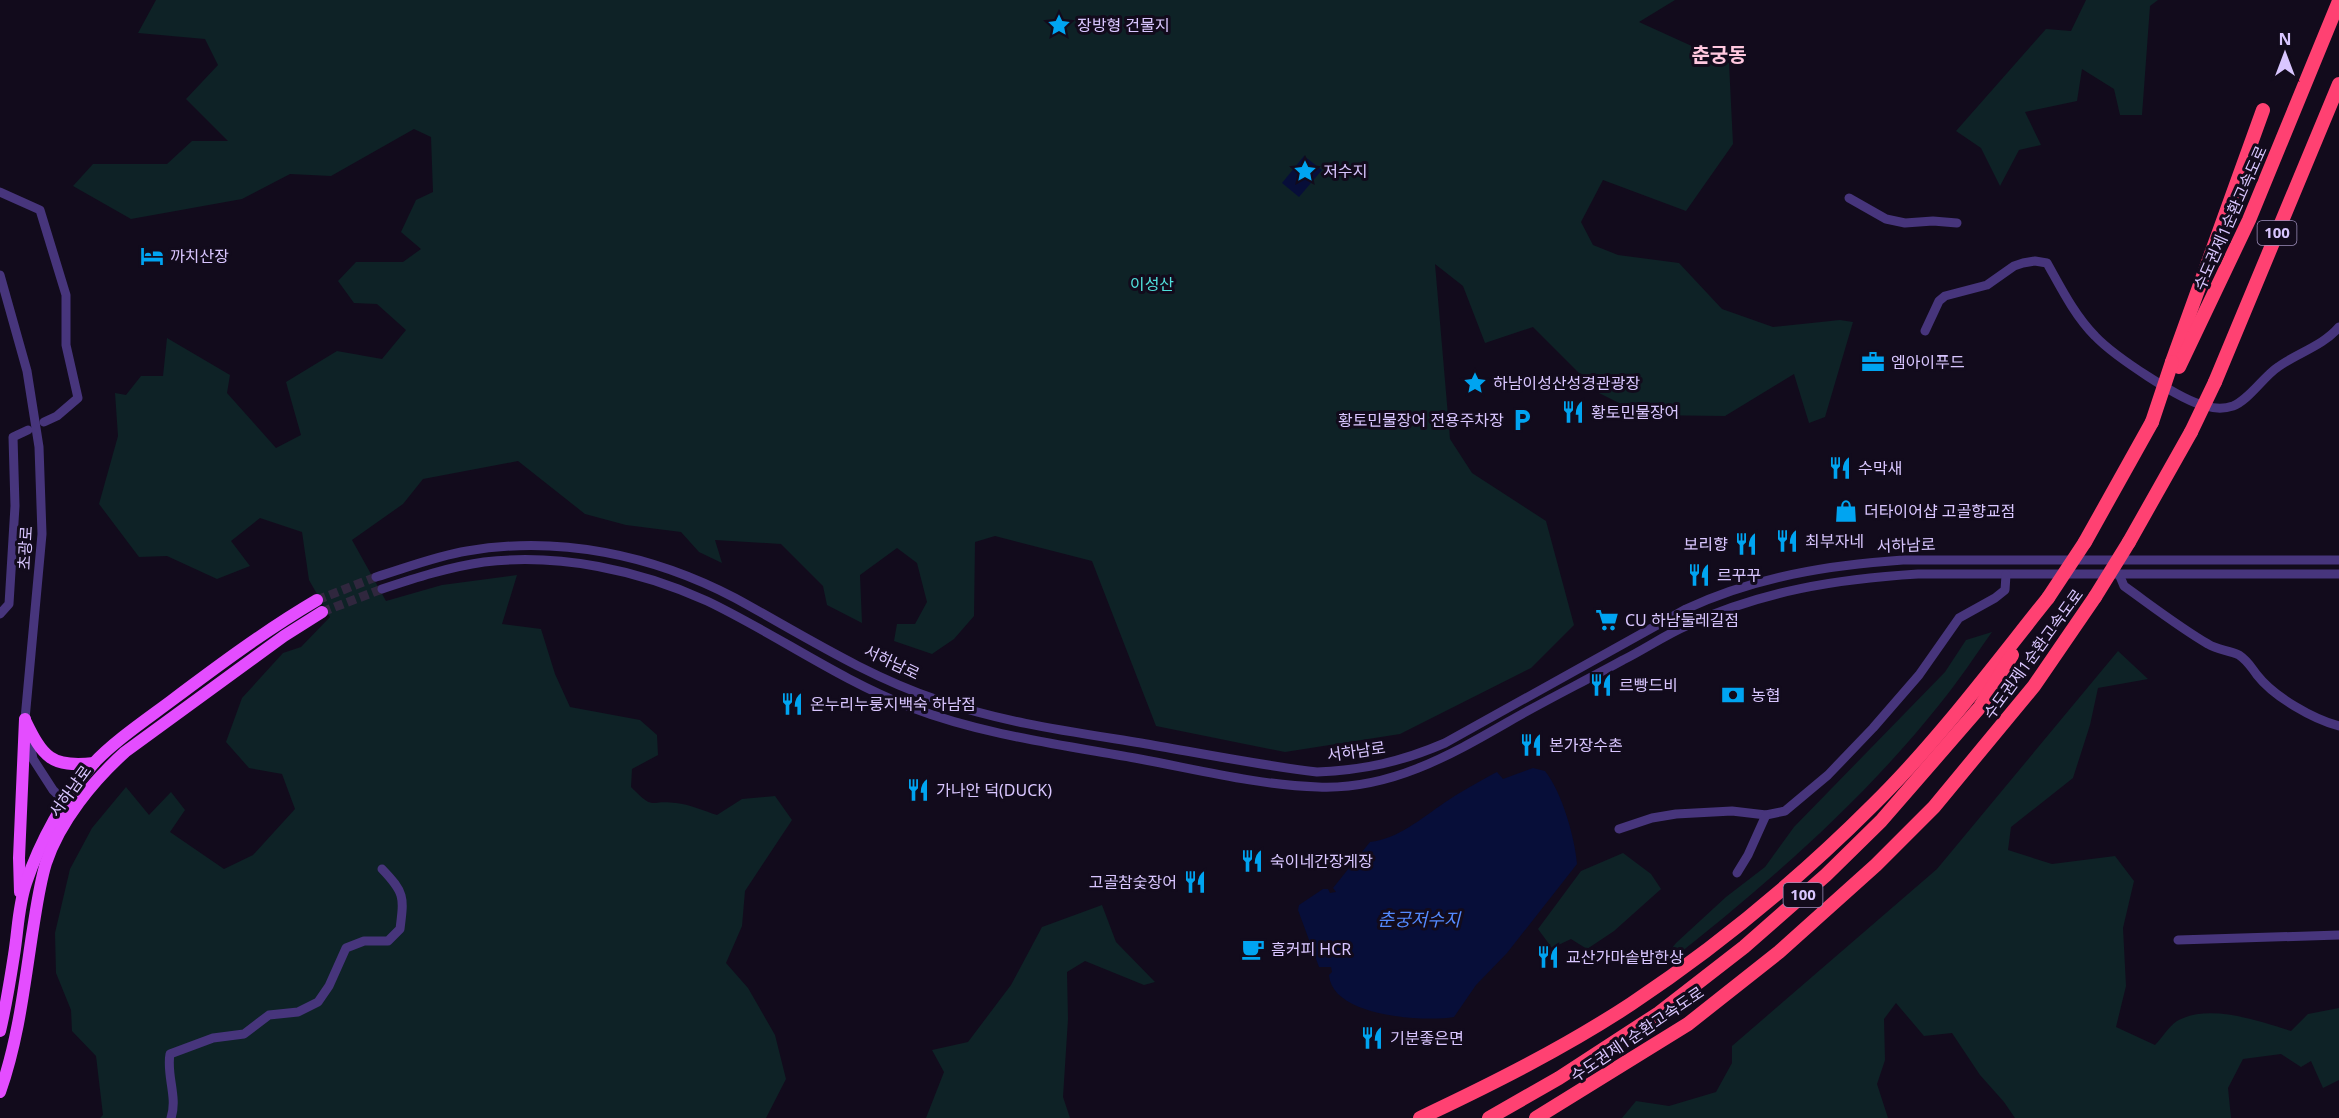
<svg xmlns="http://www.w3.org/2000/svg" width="2339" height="1118" font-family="'Noto Sans','Noto Sans KR',sans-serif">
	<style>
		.green { fill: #0e2226 }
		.water { fill: #070e39 }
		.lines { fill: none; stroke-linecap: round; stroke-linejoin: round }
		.minor-tunnel { stroke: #30273e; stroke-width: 9; stroke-dasharray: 9 4.5; stroke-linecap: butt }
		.minor { stroke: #47357c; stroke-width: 9 }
		.major { stroke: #e44dff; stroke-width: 12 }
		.highway { stroke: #ff4172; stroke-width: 14 }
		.highway-bridge { stroke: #ff4172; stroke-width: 14 }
		.labels { text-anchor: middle; stroke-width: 6; stroke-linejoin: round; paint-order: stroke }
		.shield { fill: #120b1c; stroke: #9d8ebb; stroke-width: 1.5 }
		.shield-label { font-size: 15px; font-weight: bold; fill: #d9c6ff }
		.poi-label { font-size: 16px; fill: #d9c6ff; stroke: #120b1c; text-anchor: start }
		.street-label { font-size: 16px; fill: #d9c6ff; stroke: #120b1c }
		.park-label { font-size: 16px; fill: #51e0dc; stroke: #120b1c }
		.water-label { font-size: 18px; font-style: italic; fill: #548aff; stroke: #120b1c }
		.quarter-label { font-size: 20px; font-weight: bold; fill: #ffc8df; stroke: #120b1c }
	</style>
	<rect width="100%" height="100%" fill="#120b1c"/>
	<g class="green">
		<path d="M156,0H1675L1639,22L1729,63L1733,144L1686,211L1603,180L1581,222L1593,245L1618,255L1679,263L1722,309L1773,327L1840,320L1853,322L1825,417L1809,423L1794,374L1725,416L1643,415L1599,393L1533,327L1485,343L1463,286L1435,264L1450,439L1472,473L1546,521L1574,625L1531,668L1400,734L1285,752L1156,726L1092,561L995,536L975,542L974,616L954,639L932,654L894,641L897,624H915L927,602L917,563L897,548L860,575L862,623L827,605L823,586L781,544L715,540L722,563L699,552L681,532L626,525L585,514L518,461L423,479L403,504L352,540L386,601L442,585L517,575L502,624L541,629L555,674L570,707L640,720L657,735L658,755L632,769L631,787C656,812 647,799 676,803C689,804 704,811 717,815L742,799L775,796L792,820L745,891L742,926L726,963L748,988L775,1035L786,1079L766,1118H100L103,1115L96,1056L72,1031L71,1010L56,973L55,933L70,869L92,828L126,787L149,815L171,792L185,810L170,832L224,869L253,855L295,809L282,774L249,768L226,742L242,698L283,653L301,647L330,617L309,580L302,532L260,518L231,541L250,566L217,579L167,556L139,557L99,504L118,436L115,393L126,395L141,376H163L167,338L230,375L227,393L276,448L301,435L286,382L337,351L382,359L406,330L377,304L354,303L338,281L356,262H403L421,249L401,232L416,200L433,192L431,137L414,129L331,176L290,174L242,199L131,219L73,186L93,164H167L192,141H228L186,99L218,65L205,39L138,33Z"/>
		<path d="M2086,0H2158L2150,6L2142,115H2120L2114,89L2082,69L2077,101L2025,112L2041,145L2019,150L2000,186L1981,148L1956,131L2046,29L2071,31Z"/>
		<path d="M1992,632C1975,656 1958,682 1939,705C1861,803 1764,887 1666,964L1660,963L1676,943L1726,897L1765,867L1794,827L1945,672L1966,640Z"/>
		<path d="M2118,651L2148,679L2098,688L2090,725L2073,778L2011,827L2008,850L2052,864L2115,856L2134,881L2123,928L2126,986L2116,1027L2155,1045C2162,1038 2169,1026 2177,1021C2209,1003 2259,1021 2291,1031L2308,1014L2339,1008V1080L2323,1088L2311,1061L2301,1067L2281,1054L2243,1059L2228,1088L2231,1118H2015L2004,1102L1980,1075L1952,1033L1924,1036L1896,1003L1884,1019L1885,1060L1877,1084L1888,1118H1622L1636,1101L1669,1106L1716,1092L1732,1063V1046L1937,869Z"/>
		<path d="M1623,853L1651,874L1661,889L1614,931L1587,949L1571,939L1552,948L1538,929L1581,871Z"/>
		<path d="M1102,905L1116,942L1155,982L1144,985L1085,961L1067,972L1068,1019L1063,1097L1070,1118H926L944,1072L932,1050L968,1042L1011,985L1042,927Z"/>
	</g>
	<g class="water">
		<path d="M1304,156L1322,170L1299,197L1282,183Z"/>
		<path d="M1533,768L1545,771C1562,792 1575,838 1577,864L1507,953L1476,985L1454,1017C1424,1022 1332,1017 1329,975L1332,972L1331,967H1319L1298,910L1299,905L1323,889H1328L1330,893L1336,892L1333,888L1370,842C1398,839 1422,818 1444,803C1460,792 1477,783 1493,774L1497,772L1503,779Z"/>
	</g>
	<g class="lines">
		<g class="minor-tunnel">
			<path d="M317,600L376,577"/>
			<path d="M322,612L382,589"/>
		</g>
		<g class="minor">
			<path d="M0,192L40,210L66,295V345L78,398L57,416L44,422"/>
			<path d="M1849,198L1886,219L1905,223L1933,221L1957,223"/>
			<path d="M0,275L27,371L39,447L42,534L25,719L33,759L53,790L69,806"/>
			<path d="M1925,331L1939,301L1945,296L1987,285L2014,266L2023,263L2035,261L2047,263C2061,288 2075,316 2095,336C2114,356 2181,401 2206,406C2216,409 2224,409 2233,406C2249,400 2264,376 2278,367C2297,353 2323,346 2339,327"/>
			<path d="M2119,574L2124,586C2152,606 2179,627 2208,644C2217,650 2229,650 2239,655C2248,661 2251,667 2257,675C2274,697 2313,719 2339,726"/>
			<path d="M376,577C406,568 436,556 467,551C559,535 653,555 735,598C801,634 866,676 938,700C1004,723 1073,732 1141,743C1199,753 1258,765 1317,772C1364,770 1401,762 1445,743L1686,609C1754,577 1829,565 1903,560H2339"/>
			<path d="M382,589C415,578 449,567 484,562C559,553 639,570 707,601C776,634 838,679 910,707C983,735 1063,745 1140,759C1199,770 1258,785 1318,787C1389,790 1449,756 1508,722C1546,700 1585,681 1623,660C1645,649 1665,635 1688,625C1763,591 1836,579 1918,574H2339"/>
			<path d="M0,614L9,604L15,506L13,437L28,430"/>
			<path d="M1619,829L1652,818L1676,814L1732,811L1766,815L1785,811L1828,775L1873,728L1919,675L1959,618L1995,598L2005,590L2006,575"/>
			<path d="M1737,873L1748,855L1766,815"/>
			<path d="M2178,940L2339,935"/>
			<path d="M171,1118C178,1097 166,1075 170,1054L213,1038L244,1034L269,1015L298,1012L318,1002L329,986L346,948L364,941H388L400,929C404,897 405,893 382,869"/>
		</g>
		<g class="major">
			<path d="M25,720C43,757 51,768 94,763"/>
			<path d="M20,892L19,858L25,719"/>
			<path d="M0,1031C6,1006 10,981 14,955C18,931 18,907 26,883C40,841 64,798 93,764C113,742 147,719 171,701C219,665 266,630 317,600"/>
			<path d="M0,1092C18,1041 24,988 32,935C36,911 39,886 46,863C60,821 93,781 125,752L284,636L322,612"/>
		</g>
		<g class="highway">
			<path d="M2172,362L2263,110"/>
			<path d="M2179,367L2249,220L2339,1"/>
			<path d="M2215,382L2339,84"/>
			<path d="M2085,542L2152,422"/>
			<path d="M2129,542L2191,432"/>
			<path d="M1420,1118C1492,1084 1564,1048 1631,1004C1718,946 1799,879 1873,805C1937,742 1992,668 2048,598"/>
			<path d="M1489,1118L1559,1078L1659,1013L1744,947L1826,875L1881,821L1980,707L2012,655"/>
			<path d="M1536,1118L1688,1024L1779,952L1876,865L1934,807L2034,686L2095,597"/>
		</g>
		<g class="highway-bridge">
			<path d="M2152,422L2172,362"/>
			<path d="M2191,432L2215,382"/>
			<path d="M2095,597L2129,542"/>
			<path d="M2048,598L2085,542"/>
		</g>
	</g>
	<defs>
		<g id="sight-bare" transform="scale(1.8)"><path d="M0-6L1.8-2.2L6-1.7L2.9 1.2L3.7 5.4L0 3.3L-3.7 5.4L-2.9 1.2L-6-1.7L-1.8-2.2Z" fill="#00a4f1" stroke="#120b1c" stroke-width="2.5" paint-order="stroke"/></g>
		<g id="hotel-bare" transform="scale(1.8)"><path d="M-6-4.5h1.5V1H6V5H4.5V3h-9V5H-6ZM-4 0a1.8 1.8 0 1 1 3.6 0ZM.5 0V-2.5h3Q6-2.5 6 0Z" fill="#00a4f1" stroke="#120b1c" stroke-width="2.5" paint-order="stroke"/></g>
		<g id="office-bare" transform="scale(1.8)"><path d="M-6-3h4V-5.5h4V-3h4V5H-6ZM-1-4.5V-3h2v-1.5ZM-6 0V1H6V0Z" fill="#00a4f1" stroke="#120b1c" stroke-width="2.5" paint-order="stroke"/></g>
		<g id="restaurant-bare" transform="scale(1.8)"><path d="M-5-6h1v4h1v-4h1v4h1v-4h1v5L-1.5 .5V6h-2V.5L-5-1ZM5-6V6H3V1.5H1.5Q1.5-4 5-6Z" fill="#00a4f1" stroke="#120b1c" stroke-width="2.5" paint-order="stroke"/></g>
		<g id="parking-bare" transform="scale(1.8)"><path d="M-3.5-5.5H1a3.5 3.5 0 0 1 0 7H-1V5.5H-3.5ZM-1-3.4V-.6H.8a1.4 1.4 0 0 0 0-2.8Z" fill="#00a4f1" stroke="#120b1c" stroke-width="2.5" paint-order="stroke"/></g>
		<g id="shop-bare" transform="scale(1.8)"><path d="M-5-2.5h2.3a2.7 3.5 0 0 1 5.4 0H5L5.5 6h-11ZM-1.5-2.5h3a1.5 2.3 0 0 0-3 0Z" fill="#00a4f1" stroke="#120b1c" stroke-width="2.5" paint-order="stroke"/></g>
		<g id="supermarket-bare" transform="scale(1.8)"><path d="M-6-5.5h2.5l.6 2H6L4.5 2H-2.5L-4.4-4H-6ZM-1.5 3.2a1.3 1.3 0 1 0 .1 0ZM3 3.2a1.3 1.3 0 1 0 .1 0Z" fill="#00a4f1" stroke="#120b1c" stroke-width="2.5" paint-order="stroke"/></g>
		<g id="bank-bare" transform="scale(1.8)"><path d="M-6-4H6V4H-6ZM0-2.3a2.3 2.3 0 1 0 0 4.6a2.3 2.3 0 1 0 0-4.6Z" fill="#00a4f1" stroke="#120b1c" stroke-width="2.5" paint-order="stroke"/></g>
		<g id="cafe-bare" transform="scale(1.8)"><path d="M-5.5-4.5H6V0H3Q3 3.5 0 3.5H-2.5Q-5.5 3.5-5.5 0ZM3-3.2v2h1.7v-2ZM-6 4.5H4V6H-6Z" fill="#00a4f1" stroke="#120b1c" stroke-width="2.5" paint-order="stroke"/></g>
	</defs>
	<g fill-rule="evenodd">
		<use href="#sight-bare" x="1059" y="25"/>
		<use href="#sight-bare" x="1305" y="171"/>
		<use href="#hotel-bare" x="152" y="256"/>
		<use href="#office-bare" x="1873" y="362"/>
		<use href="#sight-bare" x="1475" y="383"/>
		<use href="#restaurant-bare" x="1573" y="412"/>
		<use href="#parking-bare" x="1522" y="420"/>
		<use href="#restaurant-bare" x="1840" y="468"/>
		<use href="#shop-bare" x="1846" y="511"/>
		<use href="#restaurant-bare" x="1787" y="541"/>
		<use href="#restaurant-bare" x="1746" y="544"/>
		<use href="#restaurant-bare" x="1699" y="575"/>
		<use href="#supermarket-bare" x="1607" y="620"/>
		<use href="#restaurant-bare" x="1601" y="685"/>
		<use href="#bank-bare" x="1733" y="695"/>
		<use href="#restaurant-bare" x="792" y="704"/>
		<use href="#restaurant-bare" x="1531" y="745"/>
		<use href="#restaurant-bare" x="918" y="790"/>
		<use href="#restaurant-bare" x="1252" y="861"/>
		<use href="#restaurant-bare" x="1195" y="882"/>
		<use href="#cafe-bare" x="1253" y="949"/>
		<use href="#restaurant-bare" x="1548" y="957"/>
		<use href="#restaurant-bare" x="1372" y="1038"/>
	</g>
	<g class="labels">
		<g class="shield">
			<rect x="2257.5" y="221" width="39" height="24" rx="4.5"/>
			<rect x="1783.5" y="883" width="39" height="24" rx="4.5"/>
		</g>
		<g class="shield-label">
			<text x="2277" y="238">100</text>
			<text x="1803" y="900">100</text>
		</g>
		<g class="poi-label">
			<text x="1077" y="31">장방형 건물지</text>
			<text x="1323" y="177">저수지</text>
			<text x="170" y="262">까치산장</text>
			<text x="1891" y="368">엠아이푸드</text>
			<text x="1493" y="389">하남이성산성경관광장</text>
			<text x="1591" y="418">황토민물장어</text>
			<text x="1504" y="426" text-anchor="end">황토민물장어 전용주차장</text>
			<text x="1858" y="474">수막새</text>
			<text x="1864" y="517">더타이어샵 고골향교점</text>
			<text x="1805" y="547">최부자네</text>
			<text x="1728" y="550" text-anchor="end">보리향</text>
			<text x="1717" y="581">르꾸꾸</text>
			<text x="1625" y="626">CU 하남둘레길점</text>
			<text x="1619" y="691">르빵드비</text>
			<text x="1751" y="701">농협</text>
			<text x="810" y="710">온누리누룽지백숙 하남점</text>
			<text x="1549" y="751">본가장수촌</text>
			<text x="936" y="796">가나안 덕(DUCK)</text>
			<text x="1270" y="867">숙이네간장게장</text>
			<text x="1177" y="888" text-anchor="end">고골참숯장어</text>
			<text x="1271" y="955">흠커피 HCR</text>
			<text x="1566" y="963">교산가마솥밥한상</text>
			<text x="1390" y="1044">기분좋은면</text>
		</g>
		<g class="street-label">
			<text transform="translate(2230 218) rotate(-66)" y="6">수도권제1순환고속도로</text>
			<text transform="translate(1906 545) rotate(-2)" y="6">서하남로</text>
			<text transform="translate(25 548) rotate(-87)" y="6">초광로</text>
			<text transform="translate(2033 654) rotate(-54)" y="6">수도권제1순환고속도로</text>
			<text transform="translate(892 662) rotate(25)" y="6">서하남로</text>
			<text transform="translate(1356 751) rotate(-8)" y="6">서하남로</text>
			<text transform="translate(70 791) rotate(-54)" y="6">서하남로</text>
			<text transform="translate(1637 1034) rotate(-34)" y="6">수도권제1순환고속도로</text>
		</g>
		<g class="park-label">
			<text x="1152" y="290">이성산</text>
		</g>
		<g class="water-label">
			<text x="1419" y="926">춘궁저수지</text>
		</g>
		<g class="quarter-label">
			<text x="1719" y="62">춘궁동</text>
		</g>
	</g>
	<g transform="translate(2285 54)" stroke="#120b1c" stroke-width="4.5" paint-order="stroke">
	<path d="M0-4.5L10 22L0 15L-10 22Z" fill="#d9c6ff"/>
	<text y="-9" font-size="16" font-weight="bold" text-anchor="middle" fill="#d9c6ff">N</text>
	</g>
</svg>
